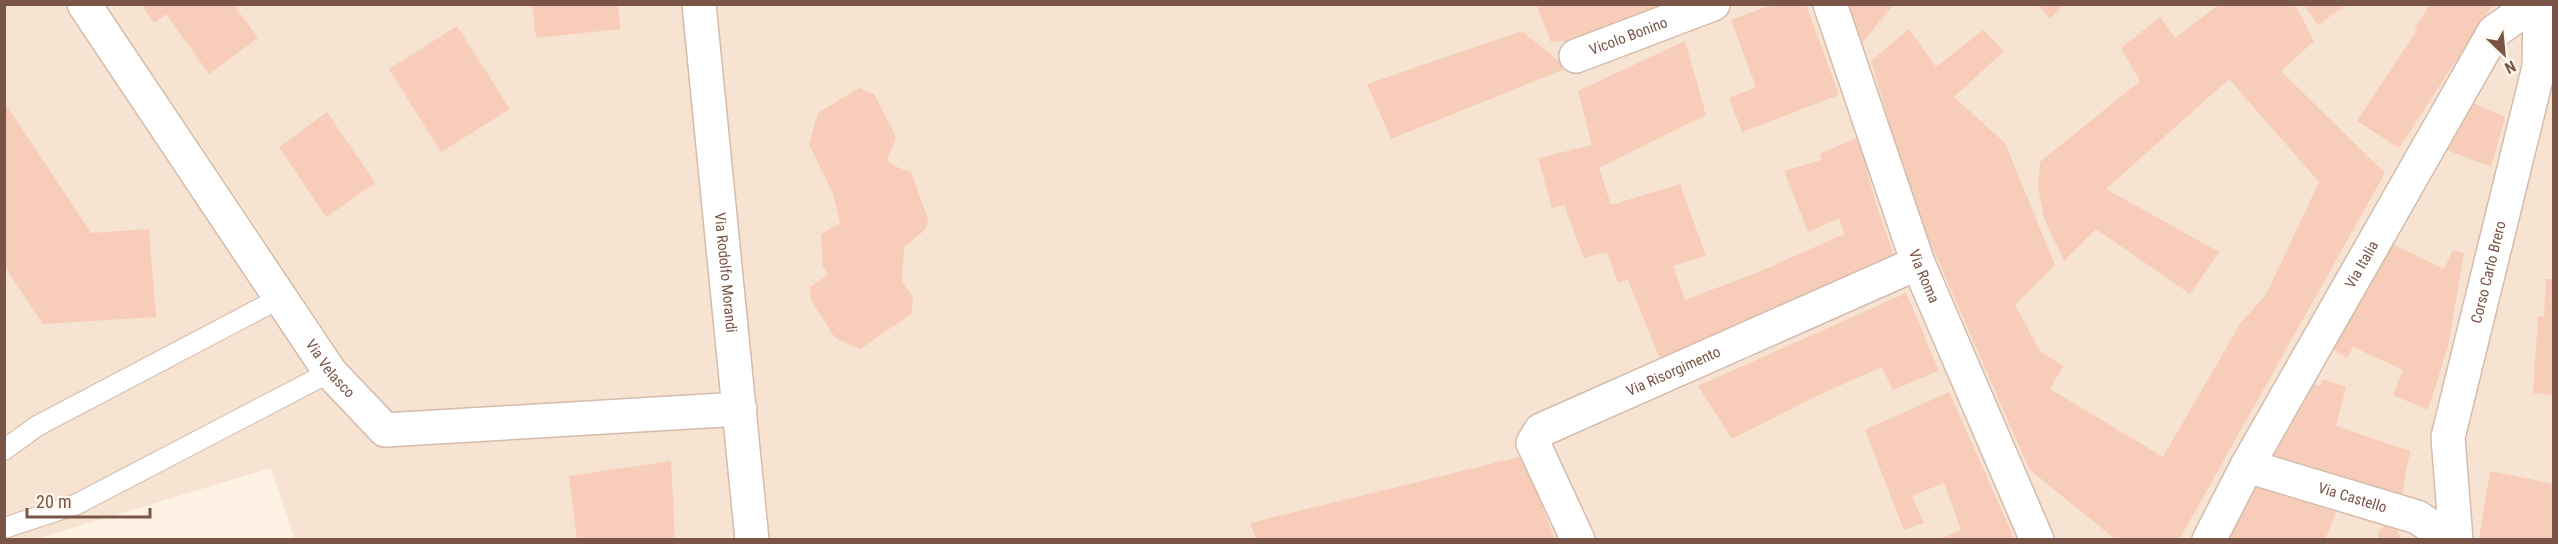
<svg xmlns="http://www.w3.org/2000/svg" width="2558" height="544" font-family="'Roboto Condensed',sans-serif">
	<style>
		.residential { fill: #f7e3d2 }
		.building { fill: #f7cdb9 }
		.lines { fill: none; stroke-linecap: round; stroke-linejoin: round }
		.service-casing { stroke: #d4bbac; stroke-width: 22 }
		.minor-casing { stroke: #d4bbac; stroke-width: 36 }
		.service { stroke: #fff; stroke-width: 20 }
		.minor { stroke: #fff; stroke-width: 33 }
		.labels { text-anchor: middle; stroke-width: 4.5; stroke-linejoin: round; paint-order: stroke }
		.street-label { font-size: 15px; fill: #7a5547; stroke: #fff6ed }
	</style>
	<rect width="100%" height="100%" fill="#fef2e4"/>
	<path class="residential" d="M4,5H2553V539L295,540L271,468L36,539H5Z"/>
	<g class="building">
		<path d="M141,4H233L258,38L209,74L166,14L154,23Z"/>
		<path d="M532,4H618L620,29L536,38Z"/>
		<path d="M1536,4H1686L1595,39L1551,42Z"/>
		<path d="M1774,4H1806L1839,95L1742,132L1729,98L1756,87L1731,20Z"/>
		<path d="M2037,4H2064L2050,19Z"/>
		<path d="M2303,4H2347L2318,25Z"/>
		<path d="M2430,4H2493L2399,148L2357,121L2417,30H2414Z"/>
		<path d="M1847,5H1893L1862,43Z"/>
		<path d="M2218,5H2293L2298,10L2314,41L2281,71L2385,173L2179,540H2116L2029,469L1914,205L1871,61L1909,29L1936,67L1983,30L2004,51L1954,97L2005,143L2055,265L2015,305L2040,351L2063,366L2050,389L2163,457L2240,324L2267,293L2319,182L2229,79L2106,189L2219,252L2190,294L2096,229L2064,261L2044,218L2038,187L2040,162L2140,81L2121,48L2160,17L2175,38Z"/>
		<path d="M457,26L510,109L441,152L389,69Z"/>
		<path d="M1522,31L1567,68L1391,139L1367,84Z"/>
		<path d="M1685,41L1706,115L1599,168L1611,205L1680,184L1706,256L1673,266L1685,300L1761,271L1844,234L1839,218L1808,232L1784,171L1821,160L1820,154L1858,137L1876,204L1897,264L1664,369L1628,280L1618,282L1607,252L1584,258L1564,205L1552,208L1538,158L1592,145L1578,91Z"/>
		<path d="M859,88L874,94L896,137L887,160L894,166L911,172L928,219L926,229L904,247L902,281L913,297L911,314L860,349L835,338L811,300L810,287L828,275L823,267L821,234L840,223L833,194L809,144L818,113Z"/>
		<path d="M2467,100L2505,117L2491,167L2444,149Z"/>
		<path d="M4,101L91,233L149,229L156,317L43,324L4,265Z"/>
		<path d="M327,112L375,183L326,217L279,147Z"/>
		<path d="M2392,244L2444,269L2453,250L2464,253L2448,346L2428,410L2393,395L2403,370L2353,347L2347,358L2333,349Z"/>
		<path d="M2546,279H2554V395L2533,393L2538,316L2544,317Z"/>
		<path d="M1906,293L1939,371L1893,390L1882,367L1812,398L1732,439L1698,386Z"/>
		<path d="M2323,379L2346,387L2336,426L2410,451L2401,499L2271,460L2314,384L2320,386Z"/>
		<path d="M1949,392L2015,540H1937L1961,530L1944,483L1912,496L1924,523L1904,530L1865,430Z"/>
		<path d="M1523,456L1555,540H1257L1250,523Z"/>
		<path d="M671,461L675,540H577L569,476Z"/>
		<path d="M2490,471L2554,484V540L2479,539Z"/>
		<path d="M2253,486L2336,512L2325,540H2228Z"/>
		<path d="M2385,524L2394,526L2403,540H2378V533Z"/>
	</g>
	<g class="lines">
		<g class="service-casing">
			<g id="service">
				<path d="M4,450L37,426L282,297"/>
				<path d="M4,528L77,504L330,372"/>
			</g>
		</g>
		<g class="minor-casing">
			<g id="minor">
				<path id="s1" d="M84,4L330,372L385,430L740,409"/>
				<path id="s2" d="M699,4L752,540"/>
				<path id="s3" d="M1830,4L1918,263L2037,540"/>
				<path id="s4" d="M1576,56L1713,4"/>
				<path id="s5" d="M2247,466L2417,517L2452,540"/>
				<path id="s6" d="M1578,540L1533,443L1541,430L1918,263"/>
				<path id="s7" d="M2209,540L2247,466L2494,32L2533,4"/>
				<path id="s8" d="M2456,540L2448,437L2539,67L2540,4"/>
			</g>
		</g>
		<use href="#service" class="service"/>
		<use href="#minor" class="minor"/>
	</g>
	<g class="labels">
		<g class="street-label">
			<text dy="5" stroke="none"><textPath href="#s4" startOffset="56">Vicolo Bonino</textPath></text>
			<text dy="5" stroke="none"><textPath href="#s7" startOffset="315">Via Italia</textPath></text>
			<text dy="5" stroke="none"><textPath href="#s2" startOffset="270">Via Rodolfo Morandi</textPath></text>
			<text dy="5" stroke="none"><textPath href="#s8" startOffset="273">Corso Carlo Brero</textPath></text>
			<text dy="5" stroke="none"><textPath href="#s3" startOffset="288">Via Roma</textPath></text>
			<text dy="5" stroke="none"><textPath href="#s1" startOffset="440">Via Velasco</textPath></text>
			<text dy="5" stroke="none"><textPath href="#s6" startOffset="267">Via Risorgimento</textPath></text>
			<text dy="5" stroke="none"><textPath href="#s5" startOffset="110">Via Castello</textPath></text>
		</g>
	</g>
	<rect width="2558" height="544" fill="none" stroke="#7a5547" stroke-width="12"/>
	<g transform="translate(2504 54) rotate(154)" stroke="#fff6ed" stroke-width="4.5" paint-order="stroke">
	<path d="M0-4.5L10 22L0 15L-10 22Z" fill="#7a5547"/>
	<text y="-9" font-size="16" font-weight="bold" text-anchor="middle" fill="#7a5547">N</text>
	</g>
	<path d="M27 508v9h123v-9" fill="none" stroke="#7a5547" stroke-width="3"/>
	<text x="36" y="508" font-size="18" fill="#7a5547" stroke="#fff6ed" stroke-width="4.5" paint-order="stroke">20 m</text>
</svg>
